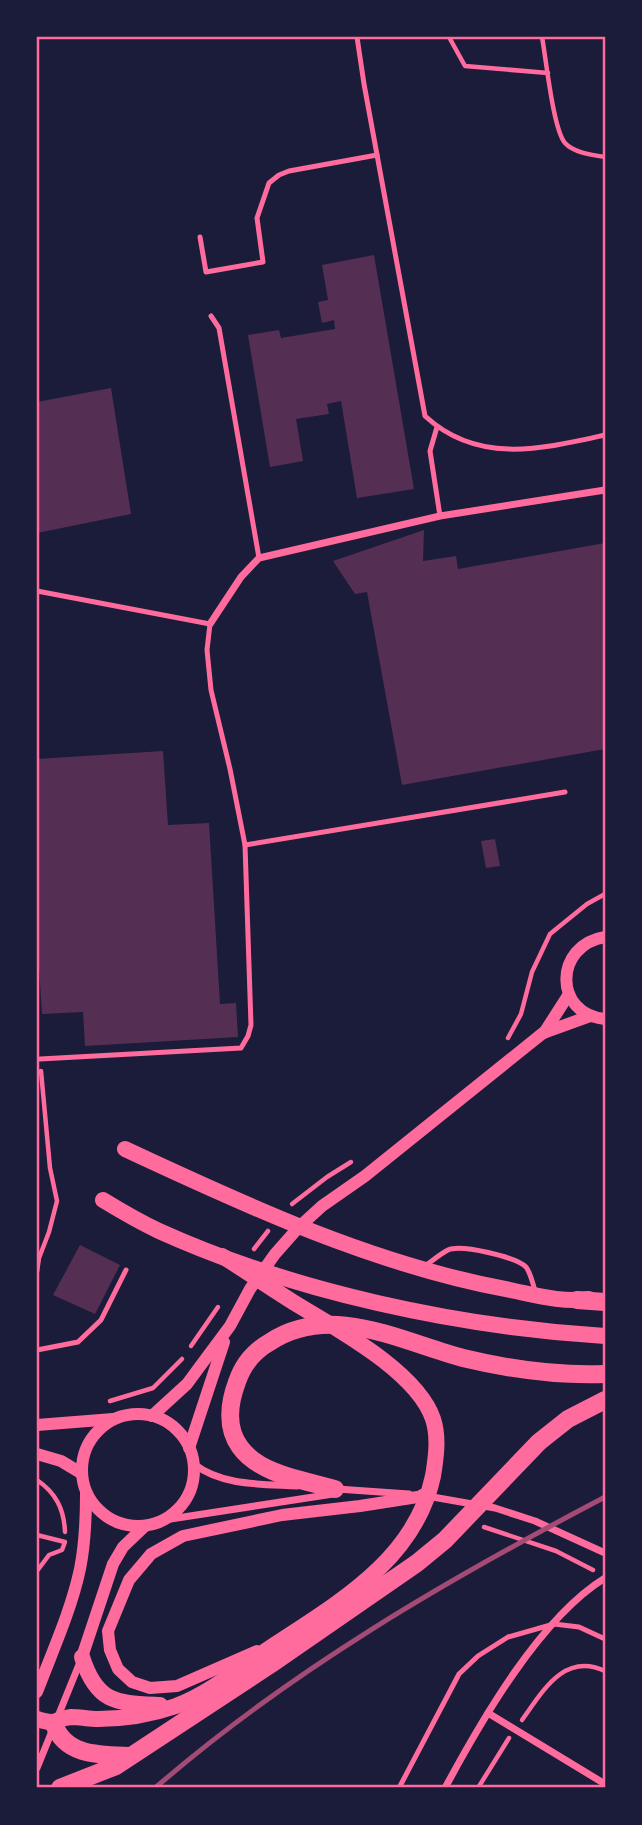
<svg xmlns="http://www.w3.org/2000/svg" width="642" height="1825" font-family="'Libre Baskerville',serif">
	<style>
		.building { fill: #542f53 }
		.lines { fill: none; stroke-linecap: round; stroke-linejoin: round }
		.path { stroke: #ff6b9d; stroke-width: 4.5 }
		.service { stroke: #ff6b9d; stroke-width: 5 }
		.minor { stroke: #ff6b9d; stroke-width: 7 }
		.tertiary { stroke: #ff6b9d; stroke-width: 12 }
		.trunk { stroke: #ff6b9d; stroke-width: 16 }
		.motorway { stroke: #ff6b9d; stroke-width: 18 }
		.rail { stroke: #a44b75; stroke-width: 5 }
		.neatline { fill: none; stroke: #ff6b9d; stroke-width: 2.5 }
	</style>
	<rect width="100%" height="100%" fill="#1b1b3a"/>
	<g class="building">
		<path d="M374,255L414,489L357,498L341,401L327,404L329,414L296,419L303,461L270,467L248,335L279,330L281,338L335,329L334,320L322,323L318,302L328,300L322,265Z"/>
		<path d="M111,388L131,514L37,533V402Z"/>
		<path d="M424,530L423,561L456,556L458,569L605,543V749L402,785L367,592L355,594L333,561Z"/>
		<path d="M163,751L168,825L209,823L220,1004L236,1003L238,1037L85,1046L83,1012L42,1014L37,935V759Z"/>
		<path d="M495,839L500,866L486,868L481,841Z"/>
		<path d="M80,1245L120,1265L95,1314L53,1295Z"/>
	</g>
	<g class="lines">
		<g class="path">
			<path d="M449,37L465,66L548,73"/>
			<path d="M542,37C546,58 553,129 565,143C574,153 593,155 605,157"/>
			<path d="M508,1038L521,1014L532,972L550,934L587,904L605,894"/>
			<path d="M292,1204L327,1177L351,1162"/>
			<path d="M254,1249L268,1231"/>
			<path d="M37,1272L39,1258L49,1232L57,1201L50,1168L41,1071"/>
			<path d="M191,1346L218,1307"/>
			<path d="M110,1401L153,1388L182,1359"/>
			<path d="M37,1480C56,1493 64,1509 65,1532"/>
			<path d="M484,1527L556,1551L593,1570"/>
			<path d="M37,1535L65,1542L62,1550L49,1555L37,1571"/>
			<path d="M522,1720C543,1691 564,1652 605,1671"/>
			<path d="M478,1788L509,1738"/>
		</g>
		<g class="service">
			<path d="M357,37L364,84L425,416C478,465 542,449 605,435"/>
			<path d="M200,237L206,272L263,262L257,218L269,183L279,175L289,171L377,155"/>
			<path d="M211,316L219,328L259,558"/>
			<path d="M437,427L430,451L440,516"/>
			<path d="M37,591L210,624L207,650L211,690L230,769L245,845L251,1025L248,1036L241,1048L40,1059"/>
			<path d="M245,845L565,792"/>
			<path d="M425,1266C432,1261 440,1254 448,1250C461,1244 516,1257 526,1267C531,1273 533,1286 536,1293"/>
			<path d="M37,1350L78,1342L101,1320L126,1270"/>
			<path d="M399,1788L459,1674L478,1656L508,1637L554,1624L579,1627L605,1639"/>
		</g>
		<g class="minor">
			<path d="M210,624L241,577L259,558L440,516L605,490"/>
			<path d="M194,1464C222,1486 262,1484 297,1486"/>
			<path d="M337,1489L409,1494"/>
			<path d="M427,1496L495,1508L535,1521L605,1553"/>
			<path d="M164,1520L333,1494"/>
			<path d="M488,1713L605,1784"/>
			<path d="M37,1768L80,1662"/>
			<path d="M445,1788C481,1721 540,1618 605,1578"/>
		</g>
		<g class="tertiary">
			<path d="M605,937C554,945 553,1014 605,1019"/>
			<path d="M544,1033L569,994"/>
			<circle cx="138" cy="1470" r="56"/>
			<path d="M152,1416L187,1384L201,1365L230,1326L250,1289L275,1254L298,1228L322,1206L365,1176L543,1033L590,1016"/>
			<path d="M37,1425L113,1419"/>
			<path d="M189,1448L224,1342"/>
			<path d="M37,1454L61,1461L81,1473"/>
			<path d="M257,1651L177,1686L150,1688L132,1682L118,1669L110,1650L108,1631L129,1580L151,1554L183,1536L282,1515L360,1506L424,1496L422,1495"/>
			<path d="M82,1657L113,1564L123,1547L145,1526"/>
			<path d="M37,1692C52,1652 71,1611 80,1569C85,1544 86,1519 86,1494"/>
		</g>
		<g class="trunk">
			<path d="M125,1149C249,1207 375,1265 510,1290C535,1295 563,1303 589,1299"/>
			<path d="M103,1200C121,1211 140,1222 159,1231C294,1292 458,1327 605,1336"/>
			<path d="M82,1657C97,1704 117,1703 160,1705"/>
			<path d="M37,1719C60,1726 52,1719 71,1717C80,1717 89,1719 98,1719C124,1719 150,1715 176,1706C210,1693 240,1668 270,1648C336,1604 415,1561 433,1476C436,1458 439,1437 433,1419C417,1371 335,1328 293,1302C269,1287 246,1271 222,1256"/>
		</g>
		<g class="motorway">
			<path d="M577,1300L605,1302"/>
			<path d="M335,1489C305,1480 260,1475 240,1447C226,1428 229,1403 237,1382C243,1364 254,1351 270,1342C331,1302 402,1342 463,1358C509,1369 558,1376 605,1374"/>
			<path d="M54,1724C65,1756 100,1755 129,1756"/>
			<path d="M60,1788L116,1766L271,1664L417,1563L445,1540L539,1442L568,1419L605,1400"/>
		</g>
		<path class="rail" d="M155,1788C291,1670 447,1580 605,1497"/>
	</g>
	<rect width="642" height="1825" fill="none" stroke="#1b1b3a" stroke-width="77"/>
	<rect x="38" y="38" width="566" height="1748" class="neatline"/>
</svg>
